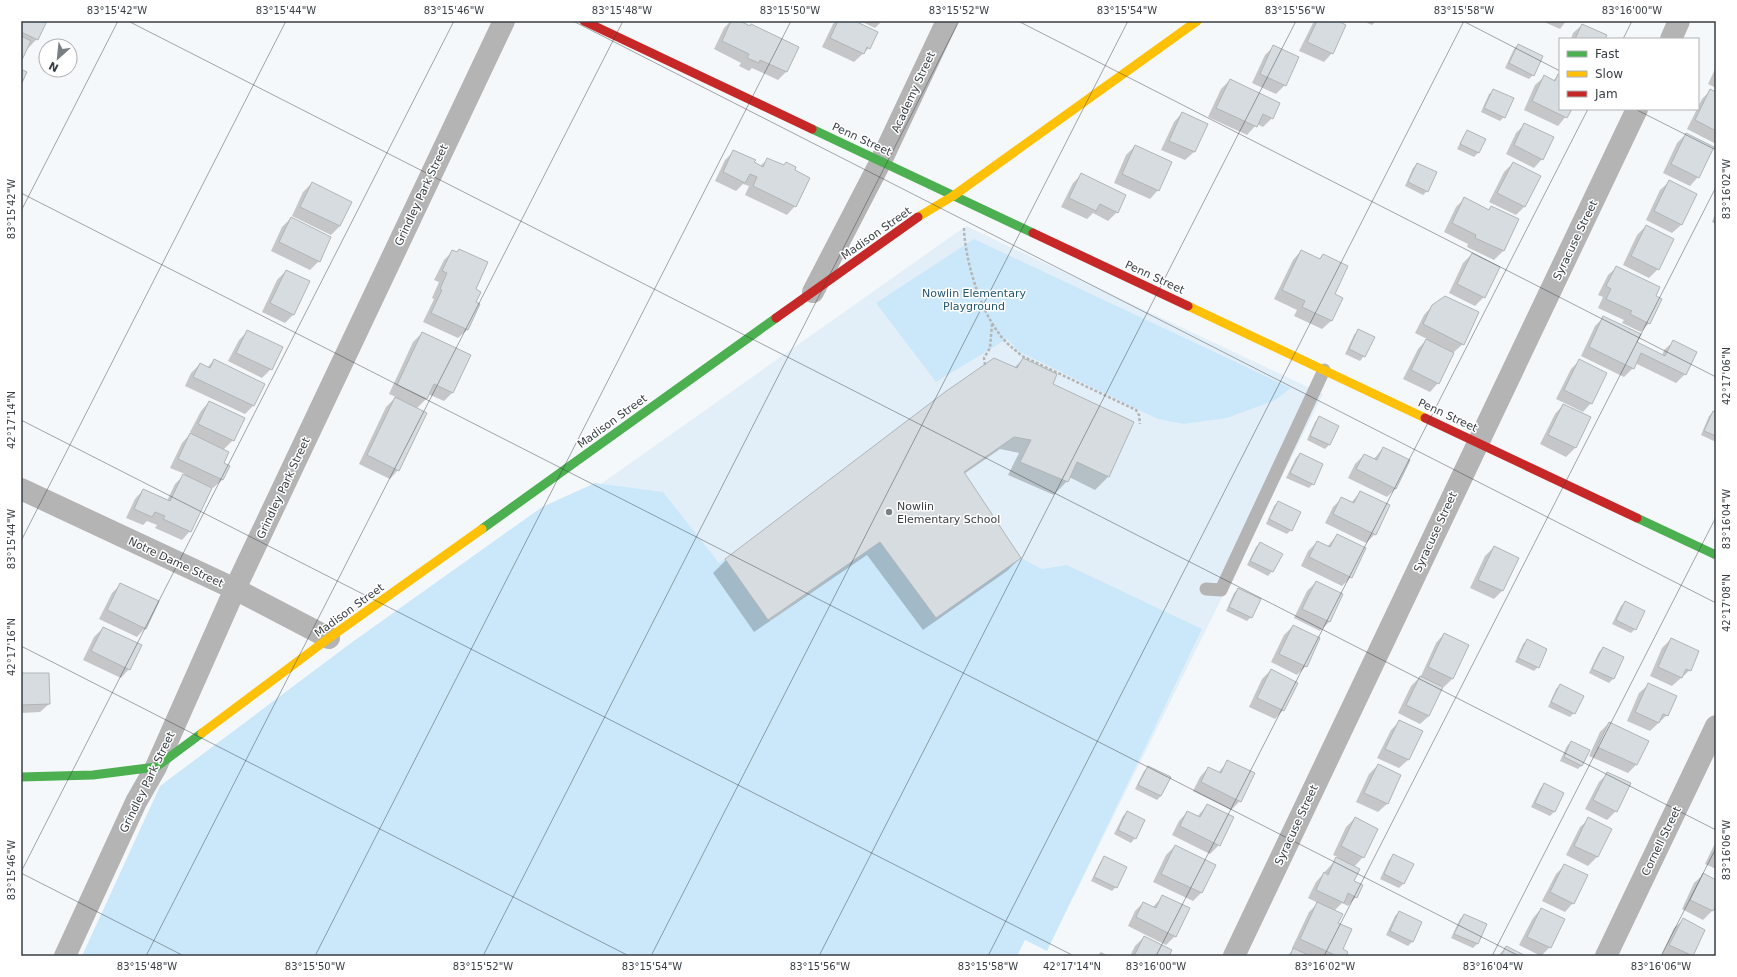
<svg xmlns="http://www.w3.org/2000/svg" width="1737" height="977" font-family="'DejaVu Sans',sans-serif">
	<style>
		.built { fill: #e3eff8 }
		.green { fill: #cbe8fa }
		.shadow { fill: #0003 }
		.building { fill: #d7dce0; stroke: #b0b5b8 }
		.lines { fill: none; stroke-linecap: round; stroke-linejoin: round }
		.path { stroke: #b4b5b5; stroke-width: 2.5; stroke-dasharray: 3 2; stroke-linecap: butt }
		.lane { stroke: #b5b4b4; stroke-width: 13 }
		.street { stroke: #b5b4b4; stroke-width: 22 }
		.fast { stroke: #4caf50; stroke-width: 9 }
		.slow { stroke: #ffc107; stroke-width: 9 }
		.jam { stroke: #c62828; stroke-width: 9 }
		.ticks { fill: none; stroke: #373e43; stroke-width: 1; stroke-opacity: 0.45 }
		.poi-dot { fill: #7a7f83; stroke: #fff; stroke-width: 1.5 }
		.labels { text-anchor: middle; stroke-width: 3; stroke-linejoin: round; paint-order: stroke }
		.street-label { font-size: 11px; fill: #373e43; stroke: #fff }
		.park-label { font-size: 11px; fill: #235772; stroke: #fff }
		.poi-label { font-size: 11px; fill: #373e43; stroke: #fff; text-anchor: start }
		.neatline { fill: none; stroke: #373e43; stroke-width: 1.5 }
		.ticks-label { font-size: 10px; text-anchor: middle; fill: #373e43 }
	</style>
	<rect width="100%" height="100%" fill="#f5f8fb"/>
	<path class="built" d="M966,226L1323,394L1074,896L588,493Z"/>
	<g class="green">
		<path d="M974,239L1291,388L1275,400L1227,418L1183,424L1158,419L1145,413L1018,351L1007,339L936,382L876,303Z"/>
		<path d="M595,483L663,492L719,563L725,559L770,621L880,542L936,618L1021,558L1042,569L1067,565L1202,629L1047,951L1025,940L1017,956H82L160,786L351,643L542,507Z"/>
	</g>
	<g class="shadow">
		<path d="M21,21H46L37,39L28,48L27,47L21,60Z"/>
		<path d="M731,21H738L798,48L786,72L778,80L752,68L749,71L739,66L741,63L714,49L724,28Z"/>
		<path d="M836,21H852L869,48L854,62L822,47L833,24Z"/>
		<path d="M860,21H882L875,28Z"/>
		<path d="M1314,21H1336L1332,53L1324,62L1299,51Z"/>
		<path d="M1363,21H1376L1372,25Z"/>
		<path d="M1542,21H1566L1560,29Z"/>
		<path d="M1582,25L1604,39H1571L1573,33Z"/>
		<path d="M1518,45L1533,75L1529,79L1505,68L1514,49Z"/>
		<path d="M1274,46L1285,85L1276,94L1252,83L1265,55Z"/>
		<path d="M1716,67V88L1708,84Z"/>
		<path d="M1558,75L1560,76V109H1572L1558,126L1524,110L1535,85L1544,77L1553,81Z"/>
		<path d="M1230,80L1272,118L1263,127L1257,124L1247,135L1208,117L1221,89Z"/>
		<path d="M1494,90L1504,117L1500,121L1481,112L1489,94Z"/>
		<path d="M1710,91L1716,93V144L1687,129L1702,99Z"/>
		<path d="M1182,113L1207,124L1194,152L1185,160L1161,150L1174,122Z"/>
		<path d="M1525,124L1542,159L1534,168L1506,154L1516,133Z"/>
		<path d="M1468,131L1485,139L1478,153L1474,157L1457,149L1464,135Z"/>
		<path d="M1686,134L1698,177L1690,186L1663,173L1677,143Z"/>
		<path d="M1135,146L1158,190L1150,199L1114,183L1126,155Z"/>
		<path d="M734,151L760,166L768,159L793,171L795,206L787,215L745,195L749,186L743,184L736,191L715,181L725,160Z"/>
		<path d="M1513,163L1525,206L1516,215L1489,202L1504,172Z"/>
		<path d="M1417,164L1427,191L1423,195L1405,186L1413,168Z"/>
		<path d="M1082,174L1117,212L1108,221L1093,213L1087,219L1061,207L1073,183Z"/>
		<path d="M1669,182L1695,195L1681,225L1672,233L1646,220L1660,190Z"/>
		<path d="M312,183L351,202L340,226L331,235L292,216L303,192Z"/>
		<path d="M1464,199L1488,210L1492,207L1518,220L1503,251L1494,260L1467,247L1468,244L1444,232L1456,207Z"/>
		<path d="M1716,212V224L1712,222Z"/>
		<path d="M291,218L319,261L310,270L271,251L282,227Z"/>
		<path d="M1646,226L1658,269L1649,278L1623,265L1637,235Z"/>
		<path d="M453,251L475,290V302L479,304L467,330L458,338L423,322L434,299L432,298L439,282L434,280L444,260Z"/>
		<path d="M1301,251L1319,259L1323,255L1333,294L1342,298L1331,321L1322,329L1294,316L1297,310L1274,299L1293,260Z"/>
		<path d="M1472,254L1484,297L1475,306L1449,293L1463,263Z"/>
		<path d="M1617,267L1654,297L1649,323L1641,332L1622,323L1624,320L1598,308L1603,297L1598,295L1608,275Z"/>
		<path d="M286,271L294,314L285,323L262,312L277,280Z"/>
		<path d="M1433,305L1463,344L1454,352L1438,383L1430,392L1403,379L1418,349L1427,339L1415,333L1424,315Z"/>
		<path d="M1604,317L1635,343L1662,356L1664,350L1673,342L1685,374L1676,383L1635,363L1633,368L1624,377L1581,356L1595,326Z"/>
		<path d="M1358,330L1364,356L1360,361L1345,354L1354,335Z"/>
		<path d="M248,331L271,369L262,378L228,361L239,340Z"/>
		<path d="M422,333L470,355L452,393L444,401L428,394L426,399L416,409L398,470L390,479L359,464L386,407L396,397L389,394L413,342Z"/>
		<path d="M1023,359L1052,385L1133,423L1108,477L1095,490L1069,477L1067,481L1054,495L1008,475L1019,453L1000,449L964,474L1020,558L1007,571L923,630L867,555L754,632L713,573L726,560L1014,368Z"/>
		<path d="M214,360L253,406L245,414L185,386L191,373L200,364L207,368Z"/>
		<path d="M1580,360L1591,403L1583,412L1556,399L1571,369Z"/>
		<path d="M209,402L233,440L223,450V464L228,466L222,480L213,488L211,487L190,531L182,540L155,528L157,525L147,521L143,525L126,518L135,499L143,490L167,501L175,484L185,474L170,468L182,443L191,433L190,432L201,411Z"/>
		<path d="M1563,405L1590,418L1575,448L1566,457L1540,444L1555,414Z"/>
		<path d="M1713,412L1716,414V442L1701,435L1709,416Z"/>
		<path d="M1319,417L1329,445L1325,449L1307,440L1315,422Z"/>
		<path d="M1383,448L1396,488L1387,497L1348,478L1355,464L1364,455L1373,460Z"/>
		<path d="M1300,454L1313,484L1309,488L1286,478L1296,458Z"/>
		<path d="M1360,492L1375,534L1366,543L1325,523L1333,507L1342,498L1351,503Z"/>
		<path d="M1278,502L1291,530L1287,534L1266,524L1274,506Z"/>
		<path d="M1337,535L1351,577L1342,586L1301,566L1308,551L1317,542L1327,547Z"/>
		<path d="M1260,543L1272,571L1268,576L1247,565L1256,547Z"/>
		<path d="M1494,547L1518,558L1502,591L1494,599L1470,588L1485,556Z"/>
		<path d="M1316,582L1342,594L1329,622L1320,631L1294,618L1307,591Z"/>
		<path d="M121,584L145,628L137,637L99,619L112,593Z"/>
		<path d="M1238,589L1251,617L1247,621L1226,611L1234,593Z"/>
		<path d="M1625,602L1635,629L1631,633L1612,624L1621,606Z"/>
		<path d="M1293,626L1306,666L1297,675L1271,662L1284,635Z"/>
		<path d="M103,628L129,669L121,678L83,660L94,637Z"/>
		<path d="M1444,634L1453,678L1444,687L1443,686L1429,716L1420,724L1398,713L1411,686L1421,676L1436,643Z"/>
		<path d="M1671,639L1690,670L1672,686L1650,676L1662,648Z"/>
		<path d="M1527,640L1538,667L1534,671L1515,662L1523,644Z"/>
		<path d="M1603,648L1623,657L1613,679L1609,683L1589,673L1599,652Z"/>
		<path d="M1271,670L1283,710L1275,719L1249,707L1262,679Z"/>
		<path d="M21,674L49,704L40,712L21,713Z"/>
		<path d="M1560,685L1574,713L1570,717L1548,707L1556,689Z"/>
		<path d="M1648,685L1667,715L1650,731L1627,721L1639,693Z"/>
		<path d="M1400,721L1421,732L1408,760L1399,768L1377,758L1391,730Z"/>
		<path d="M1609,723L1636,765L1628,773L1589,756L1600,732Z"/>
		<path d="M1571,742L1582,765L1578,769L1560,761L1567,746Z"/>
		<path d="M1228,761L1240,801L1231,810L1193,791L1200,777L1208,768L1218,773Z"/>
		<path d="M1378,765L1400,776L1387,804L1378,812L1356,802L1369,774Z"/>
		<path d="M1148,767L1161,796L1157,800L1135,789L1144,771Z"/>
		<path d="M1608,773L1616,811L1607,820L1585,809L1599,782Z"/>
		<path d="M1544,784L1563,793L1554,812L1550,816L1531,807L1540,789Z"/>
		<path d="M1207,805L1219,845L1210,854L1172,835L1179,821L1187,812L1197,817Z"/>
		<path d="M1127,812L1135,838L1131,843L1114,834L1123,816Z"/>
		<path d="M1355,818L1363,857L1354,867L1353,882L1356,897L1348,906L1342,903L1334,911L1341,950L1345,956H1287L1294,949L1292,948L1309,912L1318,903L1308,898L1316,882L1338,857L1333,855L1346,827Z"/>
		<path d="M1589,819L1611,829L1597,857L1588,866L1566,855L1580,827Z"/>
		<path d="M1716,841V869L1705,864Z"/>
		<path d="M1175,846L1201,893L1193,901L1153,882L1166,855Z"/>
		<path d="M1393,856L1412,865L1403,884L1399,888L1380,879L1389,860Z"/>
		<path d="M1105,857L1116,887L1112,891L1091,881L1101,861Z"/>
		<path d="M1565,865L1573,903L1565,912L1542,901L1556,874Z"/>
		<path d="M1703,875L1716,881V902L1712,911L1703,920L1682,909L1694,883Z"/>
		<path d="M1163,896L1175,936L1166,945L1128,926L1135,911L1143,903L1153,907Z"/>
		<path d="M1541,909L1550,947L1541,956L1519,945L1533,918Z"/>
		<path d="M1399,912L1421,922L1412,942L1408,946L1386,935L1395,916Z"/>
		<path d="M1464,915L1486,925L1477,944L1473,948L1451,938L1460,919Z"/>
		<path d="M1683,920L1704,930L1692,956H1665L1662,954L1674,928Z"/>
		<path d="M1144,937L1167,956H1130L1135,946Z"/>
		<path d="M1506,947L1524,956H1498Z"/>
		<path d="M1101,952L1109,956H1097Z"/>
	</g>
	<g class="building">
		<path d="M21,21H47L38,40L21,32Z"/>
		<path d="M731,21H740L750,26L751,24L799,47L787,72L760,60L759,63L747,58L749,54L722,41Z"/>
		<path d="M838,21H855L878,32L870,49L867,47L864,54L830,38Z"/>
		<path d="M1317,21H1338L1346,25L1333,54L1307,42Z"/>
		<path d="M1582,24L1607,35L1605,39H1575Z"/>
		<path d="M21,36L31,41L21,62Z"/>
		<path d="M1518,44L1543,56L1534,76L1509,63Z"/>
		<path d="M1273,45L1299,57L1286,86L1260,74Z"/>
		<path d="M21,69L27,72L21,85Z"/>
		<path d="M1558,74L1560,75V109H1572L1567,118L1532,101L1544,75L1555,81Z"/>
		<path d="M1230,79L1280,103L1273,119L1263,114L1257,127L1216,108Z"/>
		<path d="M1493,89L1514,98L1505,118L1484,108Z"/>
		<path d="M1710,89L1716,92V131L1695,120Z"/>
		<path d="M1182,112L1208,124L1195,152L1169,141Z"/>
		<path d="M1524,123L1554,137L1543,160L1514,145Z"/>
		<path d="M1467,130L1486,139L1479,153L1460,144Z"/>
		<path d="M1686,133L1714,147L1699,178L1671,164Z"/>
		<path d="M1135,145L1172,162L1159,191L1122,174Z"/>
		<path d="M733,150L756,160L754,162L763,167L767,158L784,165L786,162L796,167L795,170L810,178L796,207L753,186L757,177L750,174L745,183L723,172Z"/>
		<path d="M1513,162L1541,176L1525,207L1497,193Z"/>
		<path d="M1417,163L1437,172L1428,192L1408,182Z"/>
		<path d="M1081,173L1126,195L1118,213L1100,204L1096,211L1069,198Z"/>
		<path d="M1669,180L1697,194L1682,225L1654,211Z"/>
		<path d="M312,182L352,202L340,226L300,207Z"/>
		<path d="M1464,197L1489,210L1491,206L1519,219L1504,251L1475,238L1476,235L1452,223Z"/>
		<path d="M291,217L331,237L320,262L279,242Z"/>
		<path d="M1646,225L1674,239L1659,270L1631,256Z"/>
		<path d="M459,249L488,262L476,289L481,292L476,302L480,304L468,330L431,313L442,290L440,289L447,273L442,271L452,250L457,252Z"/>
		<path d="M1301,250L1320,259L1323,254L1348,266L1335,294L1343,298L1332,321L1302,307L1305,301L1282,290Z"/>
		<path d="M1472,253L1500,267L1485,298L1457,284Z"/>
		<path d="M1616,266L1660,287L1656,296L1662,299L1650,324L1630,314L1632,311L1606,299L1611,289L1606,286Z"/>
		<path d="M286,270L310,281L294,315L270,303Z"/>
		<path d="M1445,296L1479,312L1464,345L1423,324L1432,305Z"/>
		<path d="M1603,316L1641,334L1637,342L1665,356L1673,340L1697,352L1686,375L1641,353L1634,369L1589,347Z"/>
		<path d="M1358,329L1375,337L1365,357L1349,349Z"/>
		<path d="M247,330L283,347L272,370L236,353Z"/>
		<path d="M422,332L471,355L453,393L434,384L427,399L397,385Z"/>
		<path d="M1426,339L1454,353L1439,384L1411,370Z"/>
		<path d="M994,358L1017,368L1023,358L1057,374L1053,384L1134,422L1109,477L1077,462L1068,482L1020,462L1031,440L1014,437L964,472L1021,558L936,618L880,542L768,620L725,559L945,392Z"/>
		<path d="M214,359L265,384L254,406L193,377L200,363L210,368Z"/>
		<path d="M1579,359L1607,373L1592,404L1564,390Z"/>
		<path d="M395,397L427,413L399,471L367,455Z"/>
		<path d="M209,401L245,418L234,441L198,424Z"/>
		<path d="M1563,404L1591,417L1576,448L1548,435Z"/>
		<path d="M1713,411L1716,412V436L1704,431Z"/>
		<path d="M1319,416L1339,426L1330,445L1310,436Z"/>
		<path d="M190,433L229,452L224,463L230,466L223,480L178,459Z"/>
		<path d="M1383,447L1410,460L1396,489L1356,469L1364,454L1377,460Z"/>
		<path d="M1300,453L1323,464L1314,485L1290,473Z"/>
		<path d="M183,474L212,488L191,532L163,519L165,516L155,512L152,517L134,509L143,489L170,501Z"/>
		<path d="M1360,491L1390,505L1376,535L1333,514L1341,497L1354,503Z"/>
		<path d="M1278,501L1301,512L1292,531L1269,519Z"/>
		<path d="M1337,534L1366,548L1352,578L1309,557L1317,541L1330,547Z"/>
		<path d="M1260,542L1283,554L1273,572L1250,561Z"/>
		<path d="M1494,546L1519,558L1503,591L1478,580Z"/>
		<path d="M1316,581L1343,594L1330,622L1302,609Z"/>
		<path d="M120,583L159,601L146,629L107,610Z"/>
		<path d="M1238,588L1261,599L1252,618L1229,607Z"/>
		<path d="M1625,601L1645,611L1636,630L1616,620Z"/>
		<path d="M1293,625L1320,638L1307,667L1279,654Z"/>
		<path d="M103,627L142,645L130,670L91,651Z"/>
		<path d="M1444,633L1469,645L1453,679L1428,667Z"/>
		<path d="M1671,638L1699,651L1691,671L1686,669L1682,678L1658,667Z"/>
		<path d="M1527,639L1547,649L1539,668L1518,658Z"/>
		<path d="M1603,647L1624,657L1614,679L1592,669Z"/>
		<path d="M1271,669L1298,683L1284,711L1257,698Z"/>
		<path d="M21,673H49L50,704L21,705Z"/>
		<path d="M1420,676L1443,687L1429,716L1406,705Z"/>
		<path d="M1648,683L1677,696L1668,716L1663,714L1659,723L1635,712Z"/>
		<path d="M1560,684L1584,696L1575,714L1551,702Z"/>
		<path d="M1399,720L1423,731L1409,760L1385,749Z"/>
		<path d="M1609,722L1649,741L1637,765L1597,747Z"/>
		<path d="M1571,741L1590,750L1582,766L1564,757Z"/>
		<path d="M1227,760L1255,773L1241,802L1201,782L1208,767L1221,773Z"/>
		<path d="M1378,764L1401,775L1388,804L1364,793Z"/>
		<path d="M1148,766L1171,777L1161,796L1138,785Z"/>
		<path d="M1607,772L1631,783L1617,812L1593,800Z"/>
		<path d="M1544,783L1564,793L1555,812L1535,803Z"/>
		<path d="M1207,804L1234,817L1220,846L1180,826L1187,811L1200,817Z"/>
		<path d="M1127,811L1145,820L1136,839L1118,830Z"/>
		<path d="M1355,817L1378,829L1364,858L1341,846Z"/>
		<path d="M1588,817L1612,829L1598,857L1574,846Z"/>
		<path d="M1175,845L1216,865L1202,893L1161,874Z"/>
		<path d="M1393,854L1414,864L1404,884L1384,874Z"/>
		<path d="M1104,856L1127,867L1117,888L1094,877Z"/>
		<path d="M1336,857L1360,869L1354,881L1363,885L1357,898L1348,893L1344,903L1316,890L1324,872L1328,875Z"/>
		<path d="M1564,864L1588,875L1574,904L1550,892Z"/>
		<path d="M1703,873L1716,880V905L1713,911L1690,900Z"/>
		<path d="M1162,895L1190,908L1176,937L1136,917L1143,902L1156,908Z"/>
		<path d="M1317,902L1343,914L1338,923L1352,929L1343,949L1348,952L1346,956H1337L1300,939Z"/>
		<path d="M1541,908L1565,919L1551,948L1527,937Z"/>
		<path d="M1399,911L1422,922L1413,942L1390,931Z"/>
		<path d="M1464,914L1487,924L1478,944L1454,934Z"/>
		<path d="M1683,918L1705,930L1693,956L1669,945Z"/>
		<path d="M1144,936L1172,950L1169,956H1134Z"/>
		<path d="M1506,946L1526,956H1501Z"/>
		<path d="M1293,948L1310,956H1290Z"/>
	</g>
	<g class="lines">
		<g class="path">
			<path d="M964,228C965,259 979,307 998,332C1004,342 1013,348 1022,356L1136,410L1139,415L1140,424"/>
			<path d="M985,365L984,358L990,348L992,324"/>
		</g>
		<path class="lane" d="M1206,589L1221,590L1324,370"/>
		<g class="street">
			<path d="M1671,39L1679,21"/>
			<path d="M813,292L881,161L947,21"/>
			<path d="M21,489L235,589L329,638"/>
			<path d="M65,956L136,802L156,767L235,589L504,21"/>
			<path d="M1234,956L1637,109"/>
			<path d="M1606,956L1716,726"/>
		</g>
		<g class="fast">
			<path d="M812,129L1033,233"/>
			<path d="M1637,518L1716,555"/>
			<path d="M482,529L776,318"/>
			<path d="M21,777L93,775L156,767L202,733"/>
		</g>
		<g class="slow">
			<path d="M918,217L953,196L1197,21"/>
			<path d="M1188,306L1425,418"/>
			<path d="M202,733L329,638L482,529"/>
		</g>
		<g class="jam">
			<path d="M584,21L812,129"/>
			<path d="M1033,233L1188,306"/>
			<path d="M776,318L918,217"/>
			<path d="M1425,418L1637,518"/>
		</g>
	</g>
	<path class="ticks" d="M128,21L1716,830M573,21L1716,603M1018,21L1716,377M1463,21L1560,71M1623,39L1632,21M1635,109L1716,150M21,193L1519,956M21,211L118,21M21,420L1074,956M21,541L286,21M21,646L629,956M21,872L454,21M21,873L184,956M146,956L623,21M315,956L791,21M483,956L959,21M651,956L1128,21M819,956L1296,21M988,956L1464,21M1156,956L1588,109M1324,956L1716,187M1492,956L1716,517M1661,956L1716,848"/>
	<circle class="poi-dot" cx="889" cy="512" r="4"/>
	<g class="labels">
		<g class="street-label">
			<text transform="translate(913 92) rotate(-65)" y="4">Academy Street</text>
			<text transform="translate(862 139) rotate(25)" y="4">Penn Street</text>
			<text transform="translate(421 195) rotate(-65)" y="4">Grindley Park Street</text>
			<text transform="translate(876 233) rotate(-35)" y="4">Madison Street</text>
			<text transform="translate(1575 240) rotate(-64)" y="4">Syracuse Street</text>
			<text transform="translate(1155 277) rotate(25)" y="4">Penn Street</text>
			<text transform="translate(1448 415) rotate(25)" y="4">Penn Street</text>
			<text transform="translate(612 421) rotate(-36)" y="4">Madison Street</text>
			<text transform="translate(283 488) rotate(-65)" y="4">Grindley Park Street</text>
			<text transform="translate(1435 532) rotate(-65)" y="4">Syracuse Street</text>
			<text transform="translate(176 562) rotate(25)" y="4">Notre Dame Street</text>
			<text transform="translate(349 610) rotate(-36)" y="4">Madison Street</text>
			<text transform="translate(147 782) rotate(-64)" y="4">Grindley Park Street</text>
			<text transform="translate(1296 825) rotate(-65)" y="4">Syracuse Street</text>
			<text transform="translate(1661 841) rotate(-64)" y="4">Cornell Street</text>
		</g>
		<g class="park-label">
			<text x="974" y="297">Nowlin Elementary<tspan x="974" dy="13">Playground</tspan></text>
		</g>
		<g class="poi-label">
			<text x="897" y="510">Nowlin<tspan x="897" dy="13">Elementary School</tspan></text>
		</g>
	</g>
	<rect width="1737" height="977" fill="none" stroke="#ffffff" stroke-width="44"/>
	<rect x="1559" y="38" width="140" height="72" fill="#ffffff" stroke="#afb2b4"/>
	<rect x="1567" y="51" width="20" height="6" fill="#4caf50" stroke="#afb2b4"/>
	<text x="1595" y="58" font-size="12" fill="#373e43">Fast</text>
	<rect x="1567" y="71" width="20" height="6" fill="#ffc107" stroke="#afb2b4"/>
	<text x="1595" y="78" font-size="12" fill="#373e43">Slow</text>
	<rect x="1567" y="91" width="20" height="6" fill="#c62828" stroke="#afb2b4"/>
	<text x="1595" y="98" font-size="12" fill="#373e43">Jam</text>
	<g transform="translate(58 58) rotate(207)"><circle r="19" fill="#ffffff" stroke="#afb2b4"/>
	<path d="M0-3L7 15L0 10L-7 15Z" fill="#7a7f83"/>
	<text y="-6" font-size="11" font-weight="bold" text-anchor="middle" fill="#373e43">N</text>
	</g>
	<rect x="22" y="22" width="1693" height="933" class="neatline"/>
	<g class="ticks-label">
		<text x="117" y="14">83°15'42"W</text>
		<text x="286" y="14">83°15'44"W</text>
		<text x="454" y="14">83°15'46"W</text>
		<text x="622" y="14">83°15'48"W</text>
		<text x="790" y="14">83°15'50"W</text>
		<text x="959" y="14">83°15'52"W</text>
		<text x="1127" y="14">83°15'54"W</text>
		<text x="1295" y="14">83°15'56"W</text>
		<text x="1464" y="14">83°15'58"W</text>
		<text x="1632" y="14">83°16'00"W</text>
		<text transform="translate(1726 189) rotate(-90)" y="4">83°16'02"W</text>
		<text transform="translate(11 209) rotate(-90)" y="4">83°15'42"W</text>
		<text transform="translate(1726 376) rotate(-90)" y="4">42°17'06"N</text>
		<text transform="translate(11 420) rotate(-90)" y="4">42°17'14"N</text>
		<text transform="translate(1726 519) rotate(-90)" y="4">83°16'04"W</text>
		<text transform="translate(11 539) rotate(-90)" y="4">83°15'44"W</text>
		<text transform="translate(1726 603) rotate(-90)" y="4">42°17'08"N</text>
		<text transform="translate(11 647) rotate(-90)" y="4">42°17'16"N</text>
		<text transform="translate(1726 850) rotate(-90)" y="4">83°16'06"W</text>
		<text transform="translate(11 870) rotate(-90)" y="4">83°15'46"W</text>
		<text x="147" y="970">83°15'48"W</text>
		<text x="315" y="970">83°15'50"W</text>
		<text x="483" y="970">83°15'52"W</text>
		<text x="652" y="970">83°15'54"W</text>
		<text x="820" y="970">83°15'56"W</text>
		<text x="988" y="970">83°15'58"W</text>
		<text x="1072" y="970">42°17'14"N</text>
		<text x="1156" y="970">83°16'00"W</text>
		<text x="1325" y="970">83°16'02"W</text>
		<text x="1493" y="970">83°16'04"W</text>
		<text x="1661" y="970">83°16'06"W</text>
	</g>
</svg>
